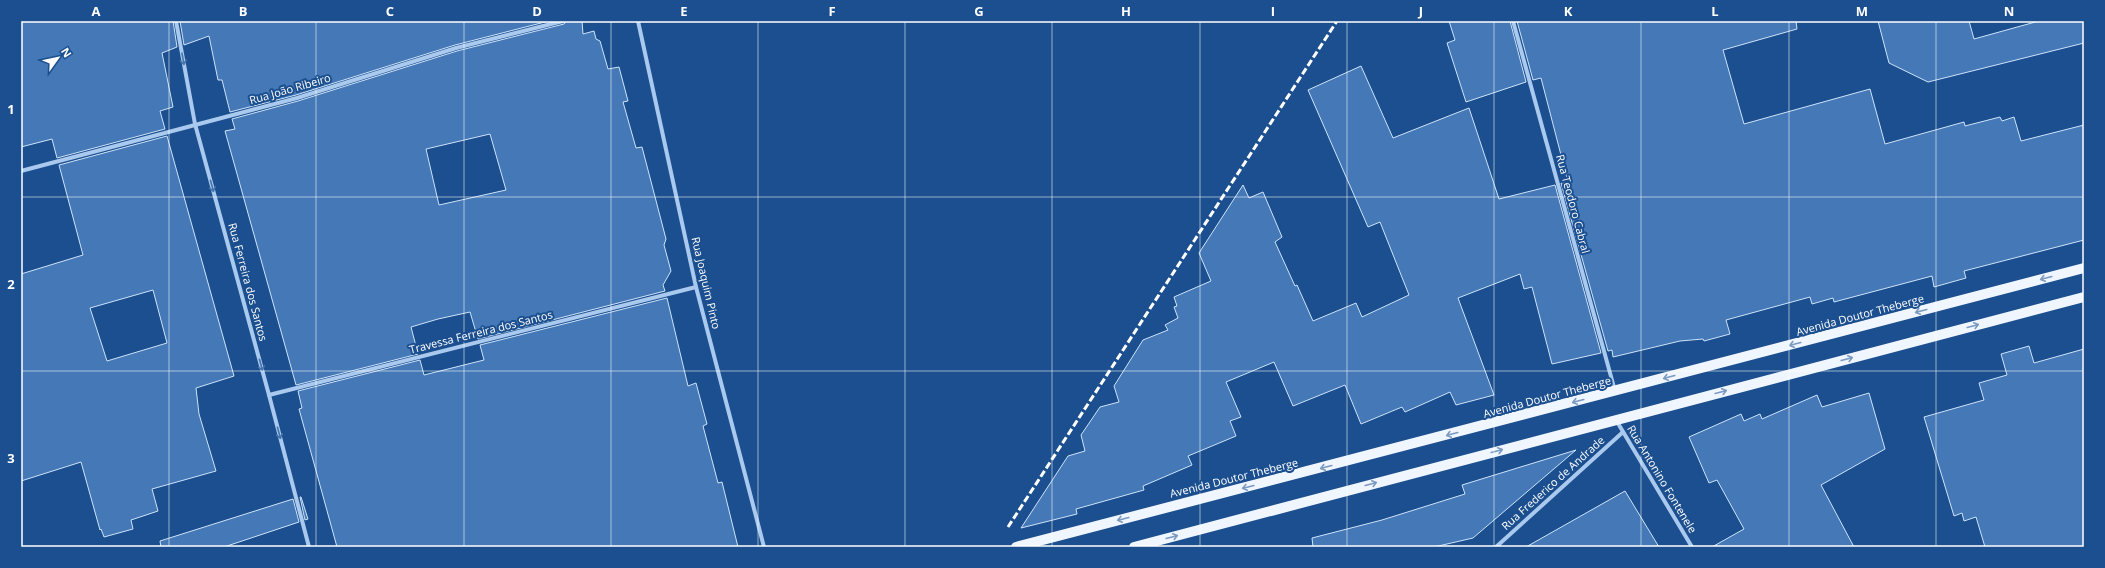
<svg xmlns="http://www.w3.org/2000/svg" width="2105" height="568" font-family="'Open Sans',sans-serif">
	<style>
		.building { fill: #4478b7; stroke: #cfe3fa; fill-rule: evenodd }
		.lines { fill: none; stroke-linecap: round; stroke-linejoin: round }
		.street { stroke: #a9c9ee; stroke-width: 4 }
		.primary { stroke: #f0f6ff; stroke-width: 10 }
		.rail { stroke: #fff; stroke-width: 3; stroke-dasharray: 7 3; stroke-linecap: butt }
		.oneway { stroke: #4674ac }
		.oneway2 { stroke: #7b9ac1 }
		.grid { fill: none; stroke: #fff; stroke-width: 1; stroke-opacity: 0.55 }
		.labels { text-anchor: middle; stroke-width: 4; stroke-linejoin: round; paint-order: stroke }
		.street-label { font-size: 11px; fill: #fff; stroke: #1b4f8f }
		.neatline { fill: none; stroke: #fff; stroke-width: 1.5 }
		.grid-label { font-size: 13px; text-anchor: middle; font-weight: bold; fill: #fff }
	</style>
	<rect width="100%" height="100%" fill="#1b4f8f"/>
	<g class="building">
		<path d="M21,21H173L177,47L162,53L173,107L160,111L165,129L57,158L52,139L21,147Z"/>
		<path d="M180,21H549L455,45L296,95L230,112L222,80H218L209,36L184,45Z"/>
		<path d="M566,21H582L583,34L594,31L596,39L600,41L608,69L619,67L628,101L623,102L636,148L642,147L666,239L664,245L671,271L663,285L665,291L478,339L470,312L438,319L411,327L418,354L296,385L225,131L235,129L232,119L298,101L457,51L564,24ZM490,134L506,190L439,205L426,149Z"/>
		<path d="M1449,21H1510L1526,82L1466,102L1447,43L1455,40Z"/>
		<path d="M1517,21H1796L1797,29L1723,50L1744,124L1870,89L1885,144L1964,122L1965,126L2000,117L2002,121L2014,117L2021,141L2084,125V240L1964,271L1966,278L1934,287L1932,276L1834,302L1833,298L1812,304L1810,297L1726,320L1730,334L1704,341L1703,339L1680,341L1613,357L1612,350L1608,351L1561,183L1568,182L1541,78L1533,80Z"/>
		<path d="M1878,21H1969L1974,39L2039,21H2084V43L1928,82L1889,63Z"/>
		<path d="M1361,66L1393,138L1469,108L1499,199L1555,185L1601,353L1552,364L1532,287L1524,289L1520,274L1458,298L1494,395L1456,405L1450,392L1405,412L1402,407L1361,424L1345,385L1293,406L1274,362L1226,382L1241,417L1230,421L1236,436L1188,456L1192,465L1143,486L1144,490L1076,509L1077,514L1021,528L1068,456L1085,451L1081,435L1100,407L1119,402L1114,386L1143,340L1168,330L1165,325L1178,318L1174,307L1177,306L1174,297L1211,281L1199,253L1243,185L1249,198L1263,192L1282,237L1275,242L1295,286L1297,285L1313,321L1356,303L1362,317L1409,295L1380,222L1368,227L1308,90Z"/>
		<path d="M167,136L234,376L196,388L199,414L216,471L152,489L158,511L131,520L133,529L104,537L101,529L100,530L81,462L21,481V274L83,255L59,165ZM153,290L167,343L107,361L90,308Z"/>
		<path d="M667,298L688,386L696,383L707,424L703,426L718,483L722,482L738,547H337L299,409L302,408L298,391L420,360L424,375L484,360L480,345Z"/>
		<path d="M2029,346L2034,363L2084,349V547H1985L1976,517L1964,521L1962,513L1954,516L1924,417L1984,400L1979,383L2007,375L2001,354Z"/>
		<path d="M1869,393L1885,449L1821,485L1854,547H1712L1744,529L1717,480L1709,483L1689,437L1741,414L1744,421L1760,414L1762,419L1817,395L1822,407Z"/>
		<path d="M1576,450L1473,538L1434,547H1313L1312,538L1382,520L1465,494L1462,485Z"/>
		<path d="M1625,491L1659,547H1526L1602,504Z"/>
		<path d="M300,497H301L308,519L305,520Z"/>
		<path d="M293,499L299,522L224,547H161L160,541Z"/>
	</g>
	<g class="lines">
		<g class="street">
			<path d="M176,21L195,124L269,395L309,547"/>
			<path d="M638,21L696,287L764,547"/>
			<path d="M1513,21L1615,391"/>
			<path d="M21,171L297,98L456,48L563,21"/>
			<path d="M269,395L696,287"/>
			<path d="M1616,420L1692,547"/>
			<path d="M1496,547L1623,432"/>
		</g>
		<g class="primary">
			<path d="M1016,547L2084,268"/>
			<path d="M1134,547L2084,297"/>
		</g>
		<path class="rail" d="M1008,527L1337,21"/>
	</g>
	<defs><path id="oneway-shaft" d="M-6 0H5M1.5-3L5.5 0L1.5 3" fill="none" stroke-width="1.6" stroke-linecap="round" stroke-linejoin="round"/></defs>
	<g class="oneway">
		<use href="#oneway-shaft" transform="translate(183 59) rotate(80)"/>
		<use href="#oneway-shaft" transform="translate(212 186) rotate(75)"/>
		<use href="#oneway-shaft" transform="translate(261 365) rotate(75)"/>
		<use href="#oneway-shaft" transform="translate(279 433) rotate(75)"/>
	</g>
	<g class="oneway2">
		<use href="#oneway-shaft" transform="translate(2046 278) rotate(165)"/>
		<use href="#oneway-shaft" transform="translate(1921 311) rotate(165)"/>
		<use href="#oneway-shaft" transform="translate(1973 326) rotate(-15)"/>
		<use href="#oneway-shaft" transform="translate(1795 344) rotate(165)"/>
		<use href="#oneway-shaft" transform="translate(1847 359) rotate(-15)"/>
		<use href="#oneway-shaft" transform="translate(1669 377) rotate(165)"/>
		<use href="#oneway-shaft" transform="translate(1721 392) rotate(-15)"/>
		<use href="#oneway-shaft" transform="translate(1578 401) rotate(165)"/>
		<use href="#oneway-shaft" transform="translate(1452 434) rotate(165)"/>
		<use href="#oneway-shaft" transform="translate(1497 451) rotate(-15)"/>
		<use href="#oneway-shaft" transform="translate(1326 467) rotate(165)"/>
		<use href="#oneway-shaft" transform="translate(1371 484) rotate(-15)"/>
		<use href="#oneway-shaft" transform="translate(1248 487) rotate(166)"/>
		<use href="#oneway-shaft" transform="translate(1123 519) rotate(166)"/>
		<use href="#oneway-shaft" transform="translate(1172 537) rotate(-15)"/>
	</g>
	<path class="grid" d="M169,21V547M316,21V547M464,21V547M611,21V547M758,21V547M905,21V547M1052,21V547M1200,21V547M1347,21V547M1494,21V547M1641,21V547M1789,21V547M1936,21V547M21,197H2084M21,371H2084"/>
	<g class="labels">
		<g class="street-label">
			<text transform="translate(290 89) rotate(-16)" y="4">Rua João Ribeiro</text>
			<text transform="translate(1573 204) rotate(75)" y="4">Rua Teodoro Cabral</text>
			<text transform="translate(248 282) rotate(75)" y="4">Rua Ferreira dos Santos</text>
			<text transform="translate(706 283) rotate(77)" y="4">Rua Joaquim Pinto</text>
			<text transform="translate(1860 315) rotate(-15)" y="4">Avenida Doutor Theberge</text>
			<text transform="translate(481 332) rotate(-14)" y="4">Travessa Ferreira dos Santos</text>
			<text transform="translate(1547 397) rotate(-15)" y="4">Avenida Doutor Theberge</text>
			<text transform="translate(1234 478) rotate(-14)" y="4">Avenida Doutor Theberge</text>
			<text transform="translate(1662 479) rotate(59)" y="4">Rua Antonino Fontenele</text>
			<text transform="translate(1553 483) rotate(-42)" y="4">Rua Frederico de Andrade</text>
		</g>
	</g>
	<rect width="2105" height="568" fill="none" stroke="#1b4f8f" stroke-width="44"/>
	<g transform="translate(58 58) rotate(57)" stroke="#1b4f8f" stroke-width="3" paint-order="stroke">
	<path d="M0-3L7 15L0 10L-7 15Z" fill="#ffffff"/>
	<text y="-6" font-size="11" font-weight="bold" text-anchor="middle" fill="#ffffff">N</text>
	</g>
	<rect x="22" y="22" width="2061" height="524" class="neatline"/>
	<g class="grid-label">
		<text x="96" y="16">A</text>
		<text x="243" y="16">B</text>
		<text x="390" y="16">C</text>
		<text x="537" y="16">D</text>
		<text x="684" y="16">E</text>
		<text x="832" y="16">F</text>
		<text x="979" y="16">G</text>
		<text x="1126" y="16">H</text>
		<text x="1273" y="16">I</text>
		<text x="1421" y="16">J</text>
		<text x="1568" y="16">K</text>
		<text x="1715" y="16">L</text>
		<text x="1862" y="16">M</text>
		<text x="2009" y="16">N</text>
		<text x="11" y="114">1</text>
		<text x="11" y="289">2</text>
		<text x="11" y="463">3</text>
	</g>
</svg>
